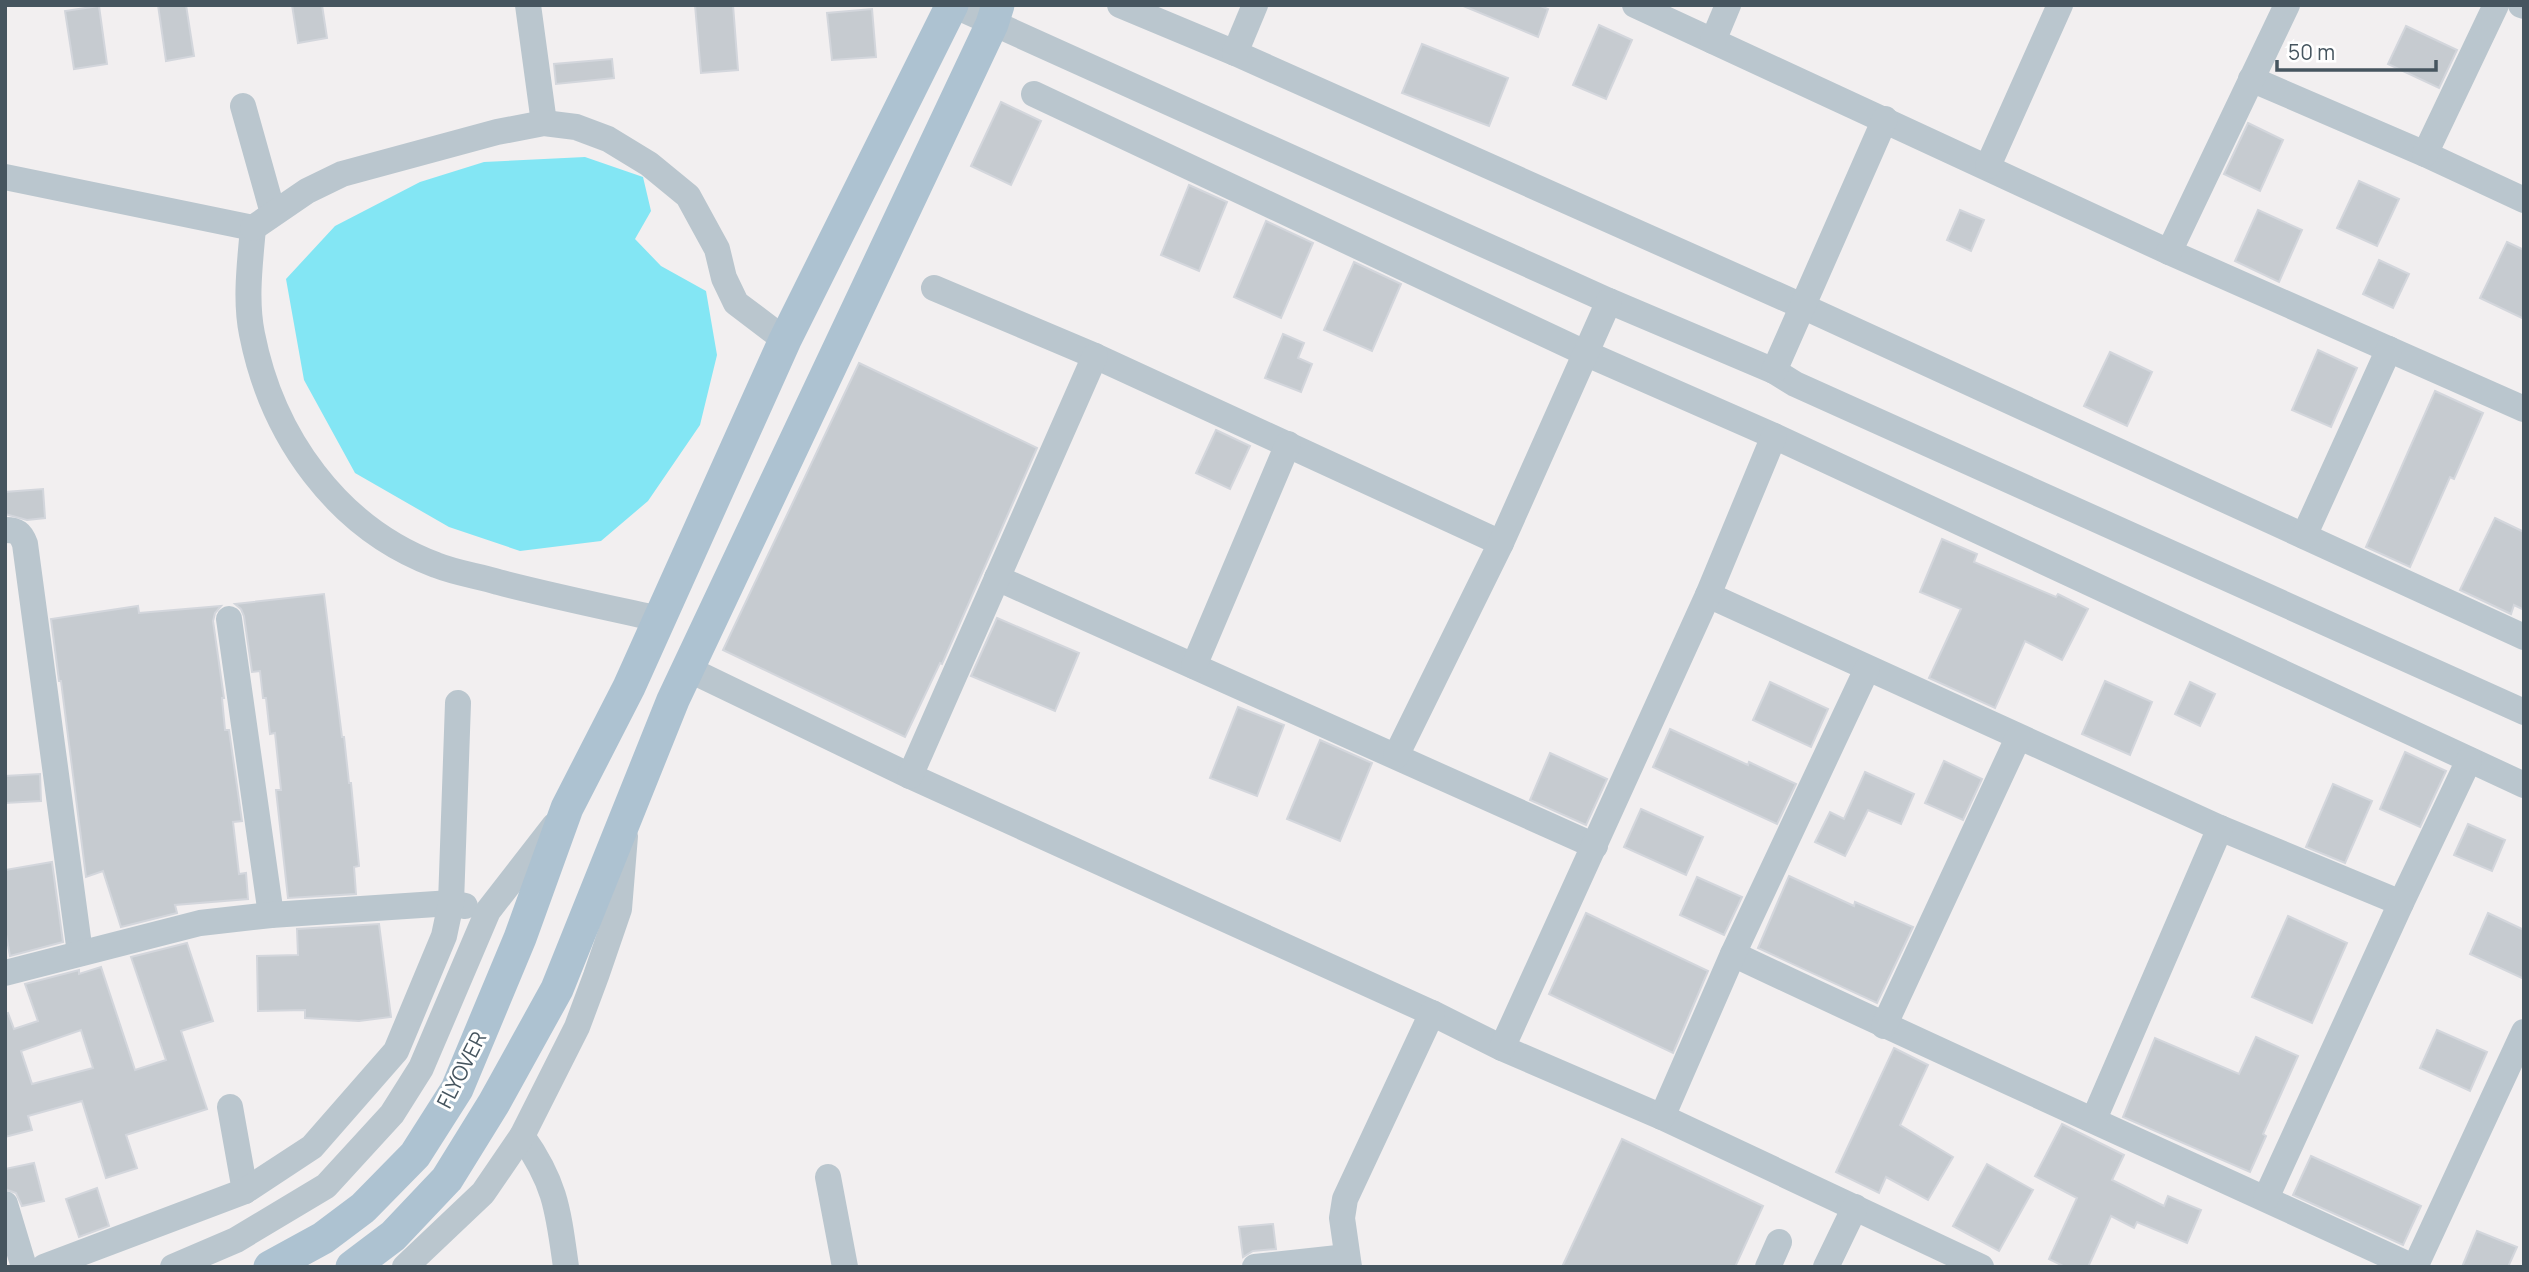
<svg xmlns="http://www.w3.org/2000/svg" width="2529" height="1272" font-family="Manrope,sans-serif">
	<style>
		.water { fill: #83e6f4 }
		.building { fill: #c6cbd0; stroke: #d3d6dc; stroke-width: 2; fill-rule: evenodd }
		.lines { fill: none; stroke-linecap: round; stroke-linejoin: round }
		.minor { stroke: #bac6ce; stroke-width: 26 }
		.major { stroke: #adc2d1; stroke-width: 33 }
		.labels { text-anchor: middle; stroke-width: 6; stroke-linejoin: round; paint-order: stroke }
		.street-label { font-size: 21px; fill: #46555f; stroke: #fff }
	</style>
	<rect width="100%" height="100%" fill="#f2eff0"/>
	<path class="water" d="M585,157L643,177L651,211L635,239L661,266L706,291L717,355L700,425L648,501L601,541L520,551L449,527L355,473L304,380L286,279L335,226L420,182L484,162Z"/>
	<g class="building">
		<path d="M158,5H186L194,56L166,61Z"/>
		<path d="M292,5H322L327,38L298,43Z"/>
		<path d="M695,5H733L738,70L701,73Z"/>
		<path d="M1461,5H1538L1548,9L1538,37Z"/>
		<path d="M99,6L107,64L74,69L65,11Z"/>
		<path d="M872,9L876,57L832,60L827,13Z"/>
		<path d="M1599,25L1632,40L1606,99L1573,85Z"/>
		<path d="M2406,26L2457,50L2439,88L2388,64Z"/>
		<path d="M1422,44L1508,78L1489,126L1402,93Z"/>
		<path d="M612,59L614,78L556,84L554,64Z"/>
		<path d="M1001,102L1041,121L1011,185L971,166Z"/>
		<path d="M2248,123L2283,140L2260,191L2224,174Z"/>
		<path d="M2359,181L2399,199L2377,246L2337,228Z"/>
		<path d="M1189,185L1227,202L1199,271L1161,255Z"/>
		<path d="M1960,210L1984,220L1971,251L1947,240Z"/>
		<path d="M2258,210L2302,230L2279,282L2235,261Z"/>
		<path d="M1266,221L1313,243L1281,318L1234,297Z"/>
		<path d="M2507,242L2524,250V319L2480,298Z"/>
		<path d="M2379,260L2409,274L2393,308L2363,294Z"/>
		<path d="M1354,262L1401,284L1372,351L1324,330Z"/>
		<path d="M1283,334L1304,343L1298,358L1312,364L1301,392L1265,378Z"/>
		<path d="M2318,350L2357,368L2331,427L2292,410Z"/>
		<path d="M2110,352L2152,372L2127,426L2084,406Z"/>
		<path d="M859,363L1037,448L942,664L940,663L905,737L723,650Z"/>
		<path d="M2435,391L2483,413L2454,479L2450,477L2410,567L2366,547Z"/>
		<path d="M1216,430L1250,446L1230,489L1196,473Z"/>
		<path d="M43,489L45,518L27,520L5,514V492Z"/>
		<path d="M2495,518L2524,532V610L2514,605L2511,614L2460,590Z"/>
		<path d="M1942,539L1977,554L1974,562L2056,597L2058,594L2088,609L2062,660L2025,641L1995,708L1929,678L1961,609L1920,592Z"/>
		<path d="M324,594L342,737H344L349,783H351L359,866L354,867L356,894L288,898L276,790H281L275,733L270,734L266,698H263L260,671L252,672L244,616L241,609L235,604Z"/>
		<path d="M138,606L139,613L221,606L215,613L213,621L224,698H222L225,730H229L242,821L233,822L239,874L246,873L248,899L175,905L177,913L121,927L103,871L86,877L61,681H59L51,619Z"/>
		<path d="M997,618L1079,653L1055,711L971,676Z"/>
		<path d="M2105,681L2152,702L2130,755L2082,734Z"/>
		<path d="M1770,682L1828,709L1811,747L1753,720Z"/>
		<path d="M2190,682L2215,694L2200,726L2175,714Z"/>
		<path d="M1238,707L1284,725L1257,796L1210,778Z"/>
		<path d="M1670,729L1748,765L1749,762L1796,784L1777,824L1653,767Z"/>
		<path d="M1320,740L1372,763L1340,841L1287,819Z"/>
		<path d="M2405,752L2446,771L2420,827L2380,809Z"/>
		<path d="M1550,753L1607,779L1586,825L1530,800Z"/>
		<path d="M1944,761L1982,779L1963,820L1925,803Z"/>
		<path d="M1865,772L1914,794L1901,824L1868,810L1845,856L1815,842L1830,812L1844,819Z"/>
		<path d="M40,774L41,801L5,803V776Z"/>
		<path d="M2333,784L2372,801L2345,863L2306,847Z"/>
		<path d="M1641,809L1703,837L1686,875L1624,847Z"/>
		<path d="M2468,824L2505,840L2492,871L2454,855Z"/>
		<path d="M52,862L63,942L10,956L5,929V870Z"/>
		<path d="M1789,876L1854,906L1855,902L1913,927L1877,1003L1758,948Z"/>
		<path d="M1697,877L1742,897L1724,935L1680,915Z"/>
		<path d="M1586,913L1708,971L1673,1053L1549,994Z"/>
		<path d="M2488,913L2524,930V979L2470,954Z"/>
		<path d="M2288,916L2347,943L2312,1023L2252,997Z"/>
		<path d="M379,924L391,1017L359,1021L305,1018V1010L258,1011L257,956L298,955L297,929Z"/>
		<path d="M187,943L213,1021L181,1031L207,1109L126,1135L137,1168L106,1178L82,1101L28,1116L32,1130L5,1137V1014L8,1013L14,1029L38,1021L25,984L79,970V974L101,967L135,1070L166,1060L131,957ZM81,1030L93,1068L32,1084L21,1051Z"/>
		<path d="M2437,1030L2487,1052L2470,1091L2420,1068Z"/>
		<path d="M2256,1037L2298,1056L2263,1134L2266,1136L2250,1172L2123,1117L2155,1038L2239,1074Z"/>
		<path d="M1894,1048L1928,1065L1900,1125L1953,1157L1928,1200L1886,1177L1879,1193L1836,1172Z"/>
		<path d="M2062,1124L2124,1155L2112,1180L2164,1206L2168,1196L2201,1210L2187,1243L2137,1222L2134,1228L2111,1216L2088,1267H2065L2049,1259L2077,1198L2035,1176Z"/>
		<path d="M1622,1139L1763,1206L1735,1267H1562Z"/>
		<path d="M2311,1156L2421,1206L2403,1245L2293,1195Z"/>
		<path d="M34,1163L44,1201L22,1206L16,1193L5,1189V1169Z"/>
		<path d="M1987,1164L2033,1190L1999,1251L1953,1226Z"/>
		<path d="M97,1188L109,1226L79,1237L66,1199Z"/>
		<path d="M1273,1224L1276,1249L1253,1251L1243,1257L1239,1227Z"/>
		<path d="M2477,1231L2517,1247L2508,1267H2462Z"/>
	</g>
	<g class="lines">
		<g class="minor">
			<path d="M528,5L544,123"/>
			<path d="M953,5L1609,301L1774,371L1795,384L2524,712"/>
			<path d="M1120,5L1235,53L1802,306L2524,637"/>
			<path d="M1635,5L2169,252L2524,409"/>
			<path d="M2521,5L2524,6"/>
			<path d="M1713,41L1728,5"/>
			<path d="M1235,53L1255,5"/>
			<path d="M2251,79L2425,154L2524,200"/>
			<path d="M1034,94L1585,353L1774,436L2524,785"/>
			<path d="M243,106L273,213"/>
			<path d="M2425,154L2496,5"/>
			<path d="M1988,166L2060,5"/>
			<path d="M5,177L253,228C250,263 245,300 252,334C272,436 337,528 436,565C456,573 478,576 498,582C552,596 605,607 660,619"/>
			<path d="M253,228L307,191L342,174L497,132L544,123L576,127L608,139L649,164L688,196L717,249L724,278L736,303L785,340"/>
			<path d="M2169,252L2287,5"/>
			<path d="M934,288L1095,356L1501,543"/>
			<path d="M1774,371L1885,119"/>
			<path d="M5,530C17,530 21,533 25,544L80,953"/>
			<path d="M2304,536L2389,349"/>
			<path d="M997,578L1595,846"/>
			<path d="M1708,595L2220,828L2401,903"/>
			<path d="M229,619L271,915"/>
			<path d="M1194,666L1288,444"/>
			<path d="M688,669L910,776L1432,1013L1502,1048L1662,1117L1981,1267"/>
			<path d="M1396,756L1501,543L1609,301"/>
			<path d="M910,776L1095,356"/>
			<path d="M1733,954C1959,1061 2186,1162 2413,1267"/>
			<path d="M5,973L200,923L271,915L451,903L465,906"/>
			<path d="M1884,1026L2018,738"/>
			<path d="M1502,1048L1708,595L1774,436"/>
			<path d="M230,1107L245,1191"/>
			<path d="M1662,1117L1733,954L1867,669"/>
			<path d="M2094,1119L2220,828"/>
			<path d="M522,1136C556,1184 558,1210 566,1267"/>
			<path d="M828,1177L845,1267"/>
			<path d="M2266,1198L2401,903L2469,760"/>
			<path d="M5,1204L24,1267"/>
			<path d="M44,1267L245,1191L312,1147L396,1051L444,936L451,903L458,703"/>
			<path d="M173,1267L236,1240L326,1186L392,1114L421,1068L488,911L554,826"/>
			<path d="M405,1267L483,1193L522,1136L577,1027L596,976L619,909L625,836"/>
			<path d="M1255,1267L1347,1257"/>
			<path d="M1349,1267L1342,1218L1345,1199L1432,1013"/>
			<path d="M1768,1267L1779,1242"/>
			<path d="M1826,1267L1855,1207"/>
			<path d="M2415,1267L2524,1032"/>
		</g>
		<g class="major">
			<path d="M270,1267L323,1238L363,1208L415,1155L457,1089L520,938L567,808L629,687L785,340L952,5"/>
			<path d="M352,1267L393,1236L447,1179L494,1103L557,989L673,700L992,24L998,5"/>
		</g>
	</g>
	<g class="labels">
		<g class="street-label">
			<text transform="translate(462 1070) rotate(-63)" y="7">FLYOVER</text>
		</g>
	</g>
	<rect width="2529" height="1272" fill="none" stroke="#46555f" stroke-width="14"/>
	<path d="M2277 60v10h159v-10" fill="none" stroke="#46555f" stroke-width="3.5"/>
	<text x="2288" y="60" font-size="21" fill="#46555f" stroke="#ffffff" stroke-width="5" paint-order="stroke">50 m</text>
</svg>
